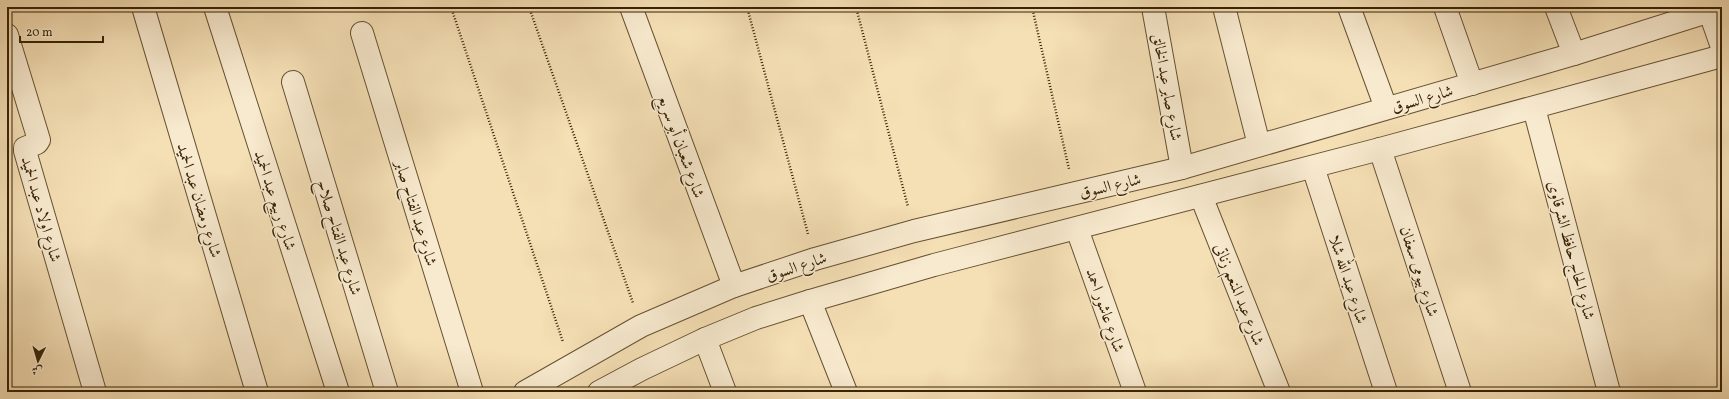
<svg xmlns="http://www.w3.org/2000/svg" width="1729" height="399" font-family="Vollkorn,Amiri,serif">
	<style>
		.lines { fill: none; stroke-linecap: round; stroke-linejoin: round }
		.minor-casing { stroke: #665132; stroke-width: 24 }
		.path { stroke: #372206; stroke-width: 2.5; stroke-dasharray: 1 2; stroke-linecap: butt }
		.minor { stroke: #f8eacf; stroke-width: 22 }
		.labels { text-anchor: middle; stroke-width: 3; stroke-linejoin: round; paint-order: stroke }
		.street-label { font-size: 16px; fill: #372206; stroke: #f8eacf }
	</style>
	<rect width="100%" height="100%" fill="#f5dfb5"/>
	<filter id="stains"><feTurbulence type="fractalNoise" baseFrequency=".005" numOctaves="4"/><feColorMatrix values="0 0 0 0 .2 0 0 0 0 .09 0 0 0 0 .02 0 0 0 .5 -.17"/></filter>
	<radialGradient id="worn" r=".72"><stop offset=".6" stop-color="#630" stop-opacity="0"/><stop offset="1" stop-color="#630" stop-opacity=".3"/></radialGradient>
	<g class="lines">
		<g class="minor-casing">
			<g id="minor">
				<path d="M143,7L257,392"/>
				<path d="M215,7L338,392"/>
				<path d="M631,7L734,286"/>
				<path d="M1153,7L1182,168"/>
				<path d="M1224,7L1259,145"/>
				<path d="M1349,7L1386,108"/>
				<path d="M1445,7L1472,84"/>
				<path d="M1556,7L1574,54"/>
				<path d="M1708,7L1722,47"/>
				<path d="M362,33L472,392"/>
				<path d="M7,35L39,140L37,143L25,148V151L95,392"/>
				<path d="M293,82L387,392"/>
				<path d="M1534,108L1609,392"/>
				<path d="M1380,149L1460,392"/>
				<path d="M1313,167L1386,392"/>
				<path d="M1201,196L1279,392"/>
				<path d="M1077,229L1135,392"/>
				<path d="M810,301L846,392"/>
				<path d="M705,339L725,392"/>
				<path d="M525,392L641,326L734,286L815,259L914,231L1182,168L1574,54L1710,11"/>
				<path d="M599,392L642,369L705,339L756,318L810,301L934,265L1380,149L1722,56"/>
			</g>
		</g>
		<g class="path">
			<path d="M451,7L563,342"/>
			<path d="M529,7L633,303"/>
			<path d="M747,7L808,234"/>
			<path d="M856,7L908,207"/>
			<path d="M1032,7L1069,169"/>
		</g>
		<use href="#minor" class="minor"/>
	</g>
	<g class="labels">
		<g class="street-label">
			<text transform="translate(1168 87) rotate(80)" y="6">شارع صابر عبد الخالق</text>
			<text transform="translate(1422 98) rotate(-16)" y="6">شارع السوق</text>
			<text transform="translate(682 146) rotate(70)" y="6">شارع شعبان أبو سريع</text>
			<text transform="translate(1110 185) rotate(-13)" y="6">شارع السوق</text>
			<text transform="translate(200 200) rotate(73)" y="6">شارع رمضان عبد الحميد</text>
			<text transform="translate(276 200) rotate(72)" y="6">شارع ربيع عبد الحميد</text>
			<text transform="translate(42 209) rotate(74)" y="6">شارع اولاد عبد الحميد</text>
			<text transform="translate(417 213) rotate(73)" y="6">شارع عبد الفتاح صابر</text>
			<text transform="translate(340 237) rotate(73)" y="6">شارع عبد الفتاح صلاح</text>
			<text transform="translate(1572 250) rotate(75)" y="6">شارع الحاج حافظ الشرقاوى</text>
			<text transform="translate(796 266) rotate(-18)" y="6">شارع السوق</text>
			<text transform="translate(1420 271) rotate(72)" y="6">شارع بيومى سعفان</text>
			<text transform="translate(1349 279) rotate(72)" y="6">شارع عبد الله شلا</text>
			<text transform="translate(1240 294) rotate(68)" y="6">شارع عبد المنعم زناتى</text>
			<text transform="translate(1106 310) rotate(71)" y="6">شارع عاشور احمد</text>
		</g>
	</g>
	<rect width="1729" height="399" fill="none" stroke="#f5dfb5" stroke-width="24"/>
	<rect x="8" y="8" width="1713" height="383" fill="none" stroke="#372206" stroke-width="2"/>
	<rect x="12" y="12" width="1705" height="375" fill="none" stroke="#372206"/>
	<g transform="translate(38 361) rotate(185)" stroke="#f8eacf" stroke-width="3" paint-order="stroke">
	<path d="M0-3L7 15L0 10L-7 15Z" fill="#372206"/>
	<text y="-6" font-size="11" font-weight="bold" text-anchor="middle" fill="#372206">ش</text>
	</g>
	<path d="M20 36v6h83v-6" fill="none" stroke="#372206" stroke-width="2"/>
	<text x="26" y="36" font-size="12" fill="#372206" stroke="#f8eacf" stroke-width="3" paint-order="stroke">20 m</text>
	<rect width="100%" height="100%" filter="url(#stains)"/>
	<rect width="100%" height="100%" fill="url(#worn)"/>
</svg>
